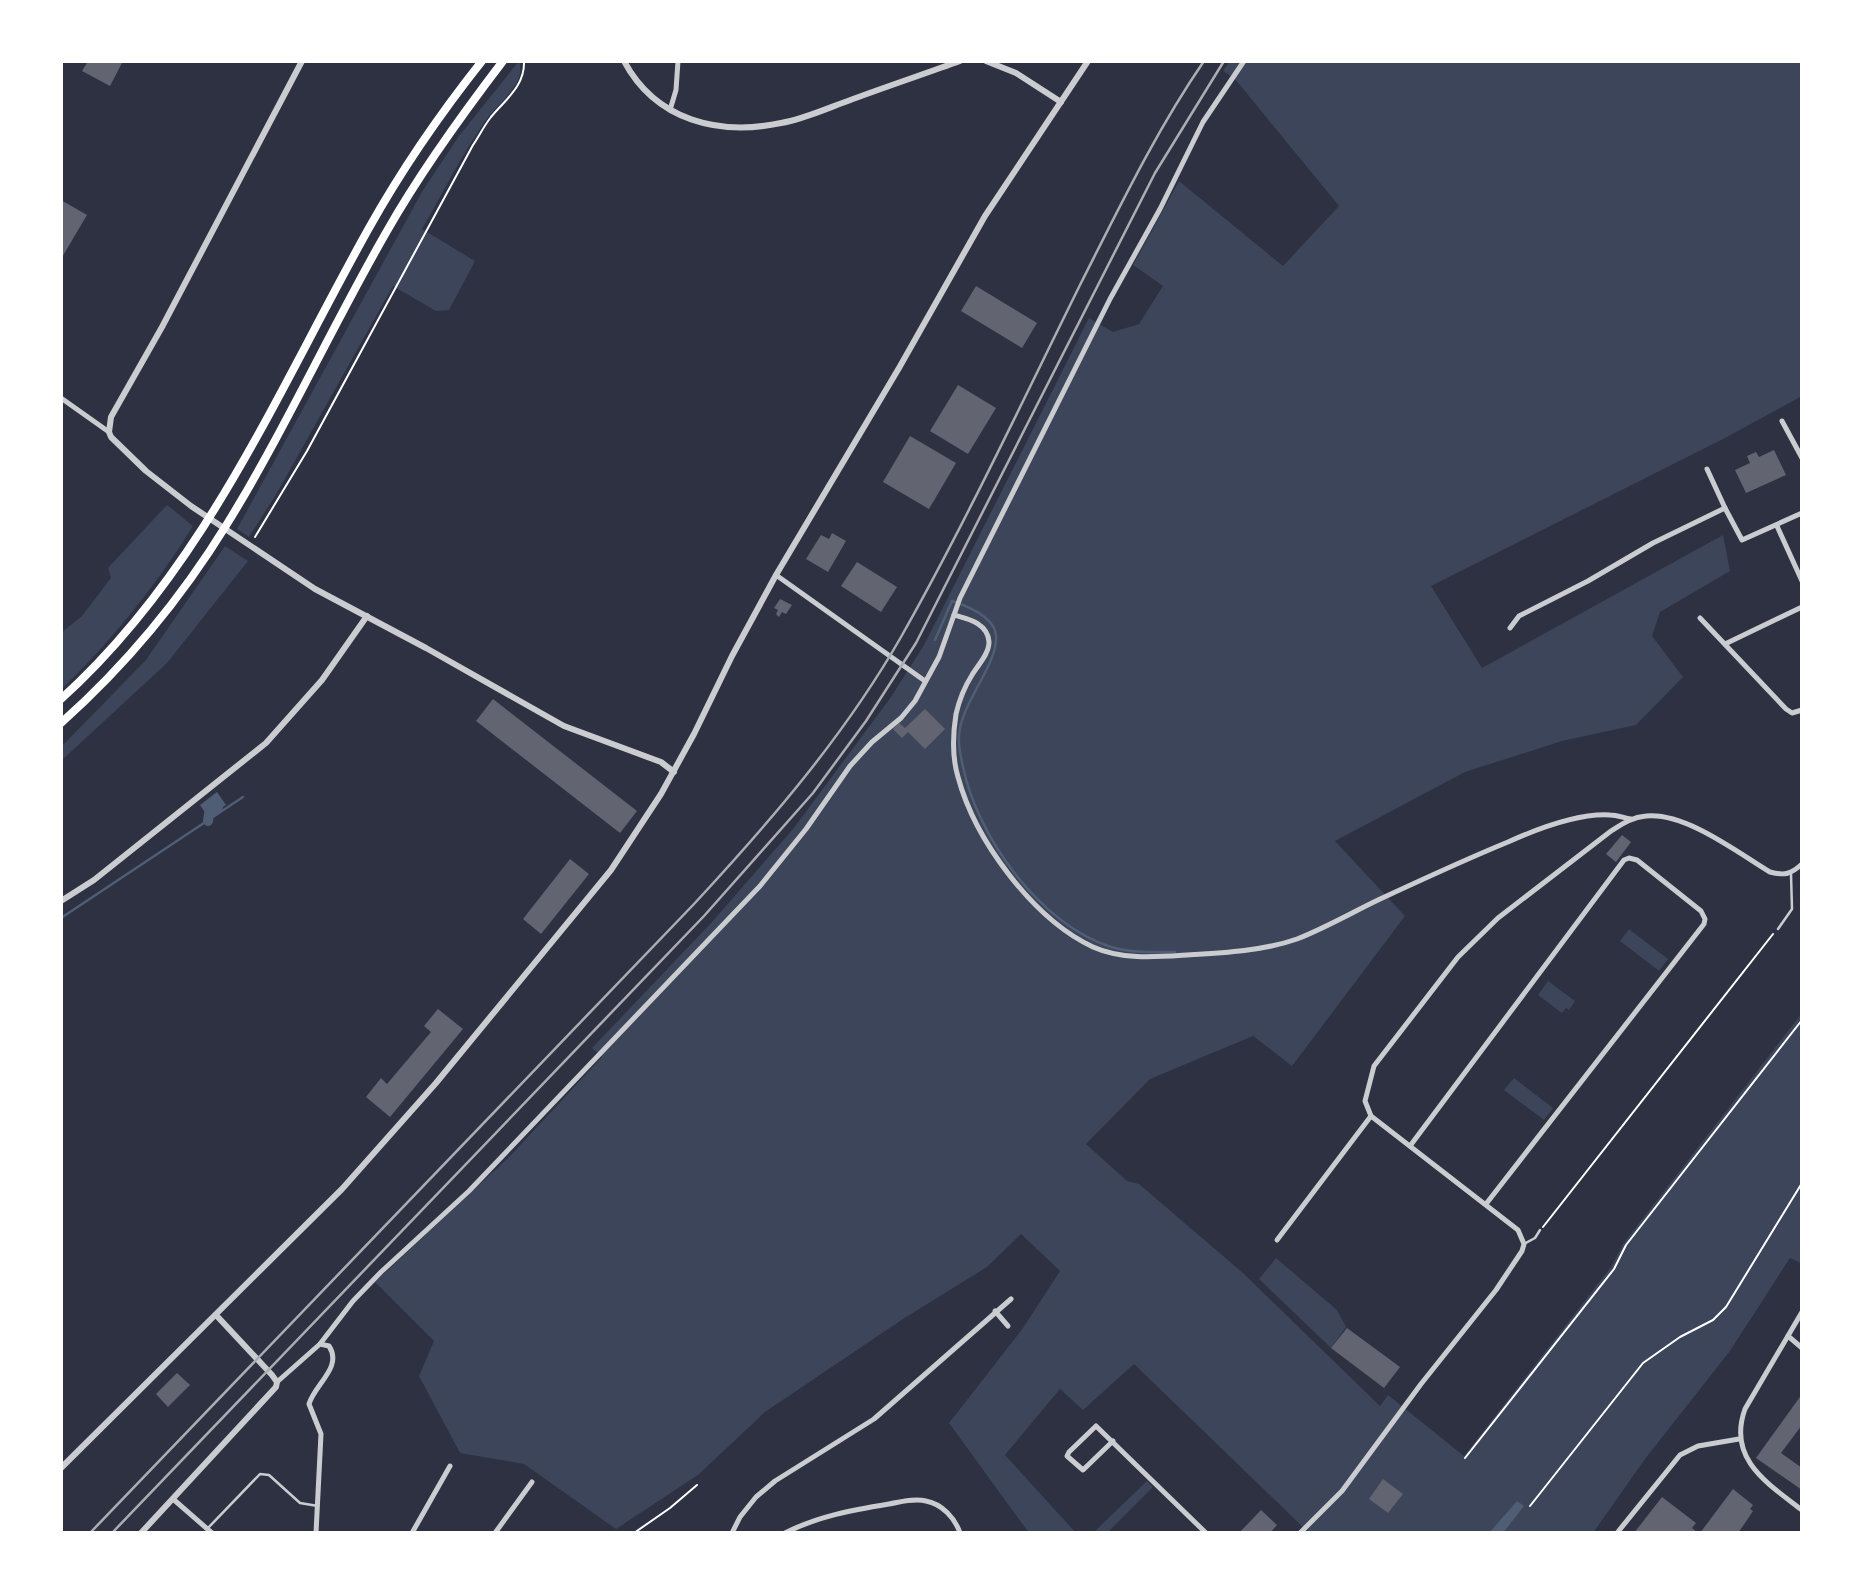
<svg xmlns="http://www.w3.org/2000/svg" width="1863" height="1594" font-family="Helvetica,sans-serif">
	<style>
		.green { fill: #3c4559 }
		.water { fill: #4f5d75 }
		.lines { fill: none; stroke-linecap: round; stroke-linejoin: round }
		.stream { stroke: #4f5d75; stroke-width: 2.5 }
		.canal { stroke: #4f5d75; stroke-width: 10 }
		.building { fill: #626471 }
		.path { stroke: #fff; stroke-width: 2 }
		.service { stroke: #caccd0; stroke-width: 2.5 }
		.minor { stroke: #caccd0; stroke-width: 5 }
		.tertiary { stroke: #caccd0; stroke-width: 6 }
		.trunk { stroke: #fff; stroke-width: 8 }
		.rail { stroke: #abadb3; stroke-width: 2.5 }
	</style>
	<rect width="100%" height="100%" fill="#2d3142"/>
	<g class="green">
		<path d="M519,61C523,72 518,83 511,91C504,101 493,110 486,120C462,154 443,193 422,229L475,261L449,310L436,311L393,286L277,493L249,537L237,529L423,190L459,136Z"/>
		<path d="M1230,61H1802V396L1727,437L1431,586L1482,668L1723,535L1730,571L1660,612L1652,636L1683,677L1636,725L1562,741L1465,772L1335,841L1405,916L1292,1066L1253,1036L1150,1079L1086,1144L1127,1181L1139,1184L1243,1273L1380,1406L1388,1395L1464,1456L1611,1267L1623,1244L1802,1013V1261L1801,1263L1790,1258L1730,1351L1645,1459L1593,1533H1309L1134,1364L1083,1410L1060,1389L1005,1455L1076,1533H1029L949,1423L1023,1328L1060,1271L1021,1234L987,1267L903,1319L765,1412L698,1475L616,1529L524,1464L460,1453L419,1376L434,1341L375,1282L510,1156L602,1057L592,1048L712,922L793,829L891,697L924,645L1089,318L1113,332L1139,324L1163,286L1133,265L1179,181L1283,266L1339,206L1235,79L1223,71Z"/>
		<path d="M167,505L193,526C156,586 112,640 61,690V633L82,616L111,578L108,568Z"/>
		<path d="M225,546L248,561L167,663L61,761V747L146,660Z"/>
		<path d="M1629,929L1668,959L1659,971L1620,941Z"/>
		<path d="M1548,981L1575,1001L1569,1010L1566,1008L1562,1013L1538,995Z"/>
		<path d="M1514,1078L1553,1108L1544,1120L1504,1090Z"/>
		<path d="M1276,1258L1337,1310L1346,1327L1331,1348L1259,1279Z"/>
		<path d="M1147,1481L1153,1487L1107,1533H1093Z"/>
	</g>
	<g class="water">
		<path d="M217,792L226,805L208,817L200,805Z"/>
		<path d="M1517,1501L1524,1506L1503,1533H1489Z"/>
	</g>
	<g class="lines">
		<g class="stream">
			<path d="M935,640L952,601C967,606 995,617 996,636C998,665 961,702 959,736C958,746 961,757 963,767C978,838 1040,924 1111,947C1130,953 1154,952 1175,952"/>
			<path d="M61,918L243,797"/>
		</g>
		<path class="canal" d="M208,821L209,814L218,807"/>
	</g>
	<g class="building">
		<path d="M88,61H123L110,86L82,71Z"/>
		<path d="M61,200L87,215L61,259Z"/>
		<path d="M976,286L1037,323L1022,348L961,311Z"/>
		<path d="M958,385L996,408L968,454L930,431Z"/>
		<path d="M910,436L956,463L929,509L883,482Z"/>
		<path d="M1774,450L1786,475L1746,493L1735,470L1750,463L1747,456L1756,452L1759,457Z"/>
		<path d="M832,533L846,541L828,572L806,559L821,535L829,539Z"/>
		<path d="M857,562L897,587L881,612L841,586Z"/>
		<path d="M780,599L792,605L786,614L782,612L779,617L776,614L778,610L774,608Z"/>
		<path d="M493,699L637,811L620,833L476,721Z"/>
		<path d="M925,709L945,729L925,749L908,732L902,738L893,729L899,723L905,728Z"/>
		<path d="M1622,835L1631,842L1616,862L1606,854Z"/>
		<path d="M570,859L589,874L541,934L523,919Z"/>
		<path d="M438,1009L463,1029L390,1117L366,1097L381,1078L387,1084L431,1032L424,1026Z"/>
		<path d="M1347,1328L1400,1367L1384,1388L1331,1348Z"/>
		<path d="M177,1373L190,1385L168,1407L156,1394Z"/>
		<path d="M1802,1394V1425L1781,1453L1802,1468V1490L1756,1458Z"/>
		<path d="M1383,1479L1403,1494L1388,1513L1369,1499Z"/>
		<path d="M1733,1489L1753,1505L1750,1509L1753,1511L1745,1523L1738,1533H1700Z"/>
		<path d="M1662,1497L1696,1523L1692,1528L1698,1533H1634Z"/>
		<path d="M1261,1510L1277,1525L1270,1533H1239Z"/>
	</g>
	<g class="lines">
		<g class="path">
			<path d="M255,537L307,451L473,145C479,136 484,126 491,117C506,99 525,86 524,61"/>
			<path d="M1543,1227L1773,934"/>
			<path d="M1465,1458L1614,1269L1626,1245L1802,1020"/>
			<path d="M1530,1506L1643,1363L1680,1337L1713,1320L1726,1307L1802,1183"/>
			<path d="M634,1533L670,1508L697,1485"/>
		</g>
		<g class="service">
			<path d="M1778,929L1792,909L1791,874"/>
			<path d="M1524,1244L1535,1238L1540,1230"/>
			<path d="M208,1528L260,1474L269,1475L300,1503L318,1506"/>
		</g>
		<g class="minor">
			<path d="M670,110L676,90L678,61"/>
			<path d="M61,398L109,432"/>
			<path d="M1782,421L1802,458"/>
			<path d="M1707,469L1725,508"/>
			<path d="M1777,526L1802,581"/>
			<path d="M776,575L925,681"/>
			<path d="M954,615C968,619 988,623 989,642C989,654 978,665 972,675C965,686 959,701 956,714C953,733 952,757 958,777C975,840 1033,919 1093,947C1122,960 1156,957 1187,955C1222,953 1263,951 1297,939C1325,928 1351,913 1378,900C1421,880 1464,860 1508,842C1537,829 1579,813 1610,815C1617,815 1624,818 1631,819"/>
			<path d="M1700,618L1786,709L1792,713L1802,710"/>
			<path d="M1510,628L1519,616L1588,581L1653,543L1725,508L1742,540L1802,513"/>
			<path d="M1725,644L1802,607"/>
			<path d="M1410,1146L1624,860L1629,858L1637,860L1701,911L1705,919L1704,924L1486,1204"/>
			<path d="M1277,1240L1371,1116"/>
			<path d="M995,1311L1008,1326"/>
			<path d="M1802,1312L1745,1409C1727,1459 1767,1483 1802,1510"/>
			<path d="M1788,1336L1802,1348"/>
			<path d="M277,1382L320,1344L353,1301L381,1272L469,1191L760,886L806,829L850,766L872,742L901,718L915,701L939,657L960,598L1110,299L1160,209L1203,122L1244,61"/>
			<path d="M1113,1441L1083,1470L1067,1456L1069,1452L1096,1426L1206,1533"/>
			<path d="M173,1499L212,1533"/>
			<path d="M316,1533L321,1434L309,1404C315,1384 343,1367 329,1346L320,1344"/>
			<path d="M412,1533L450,1466"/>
			<path d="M495,1533L532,1482"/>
			<path d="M732,1533L740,1517L756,1497L775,1481L874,1419L1011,1299"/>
			<path d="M785,1533C818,1516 853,1510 889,1504C901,1502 914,1498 926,1501C942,1504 955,1518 960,1533"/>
			<path d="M1300,1533L1342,1491L1421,1384L1496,1290L1522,1251L1524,1244L1518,1230L1371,1116L1365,1101L1374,1066L1458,957L1498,918L1611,831C1622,824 1632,817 1646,816C1685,812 1737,852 1770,872C1785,876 1791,874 1802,864"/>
			<path d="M1617,1533L1680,1455L1698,1446L1739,1439"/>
		</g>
		<g class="tertiary">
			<path d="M302,61L162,327L111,417L109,432L111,437L146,471L191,506L315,589L426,648L564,726L661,762L674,772"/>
			<path d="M624,61C656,121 719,136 781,123C805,119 830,107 853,99C888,86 924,74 960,61"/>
			<path d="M986,61L1016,73L1061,102"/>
			<path d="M61,901L94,880L266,743L322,680L367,616"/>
			<path d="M61,1468L342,1189L436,1083L611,870L661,794L694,734L732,656L776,575L899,368L985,216L1088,61"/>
			<path d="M141,1533L276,1387L277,1382L272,1375L216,1315"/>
		</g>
		<g class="trunk">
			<path d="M61,699C204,570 277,392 369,228C402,169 440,114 482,61"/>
			<path d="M61,723C125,666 182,597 227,524C285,430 331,328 387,231C421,171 461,116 503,61"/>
		</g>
		<g class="rail">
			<path d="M90,1533L694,904C770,822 845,735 901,637C966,522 1022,402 1081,283C1119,208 1156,131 1204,61"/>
			<path d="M112,1533L704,916L813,793L866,721L916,643L1155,173L1224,61"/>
		</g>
	</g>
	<rect width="1863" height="1594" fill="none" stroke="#ffffff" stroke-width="126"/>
</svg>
